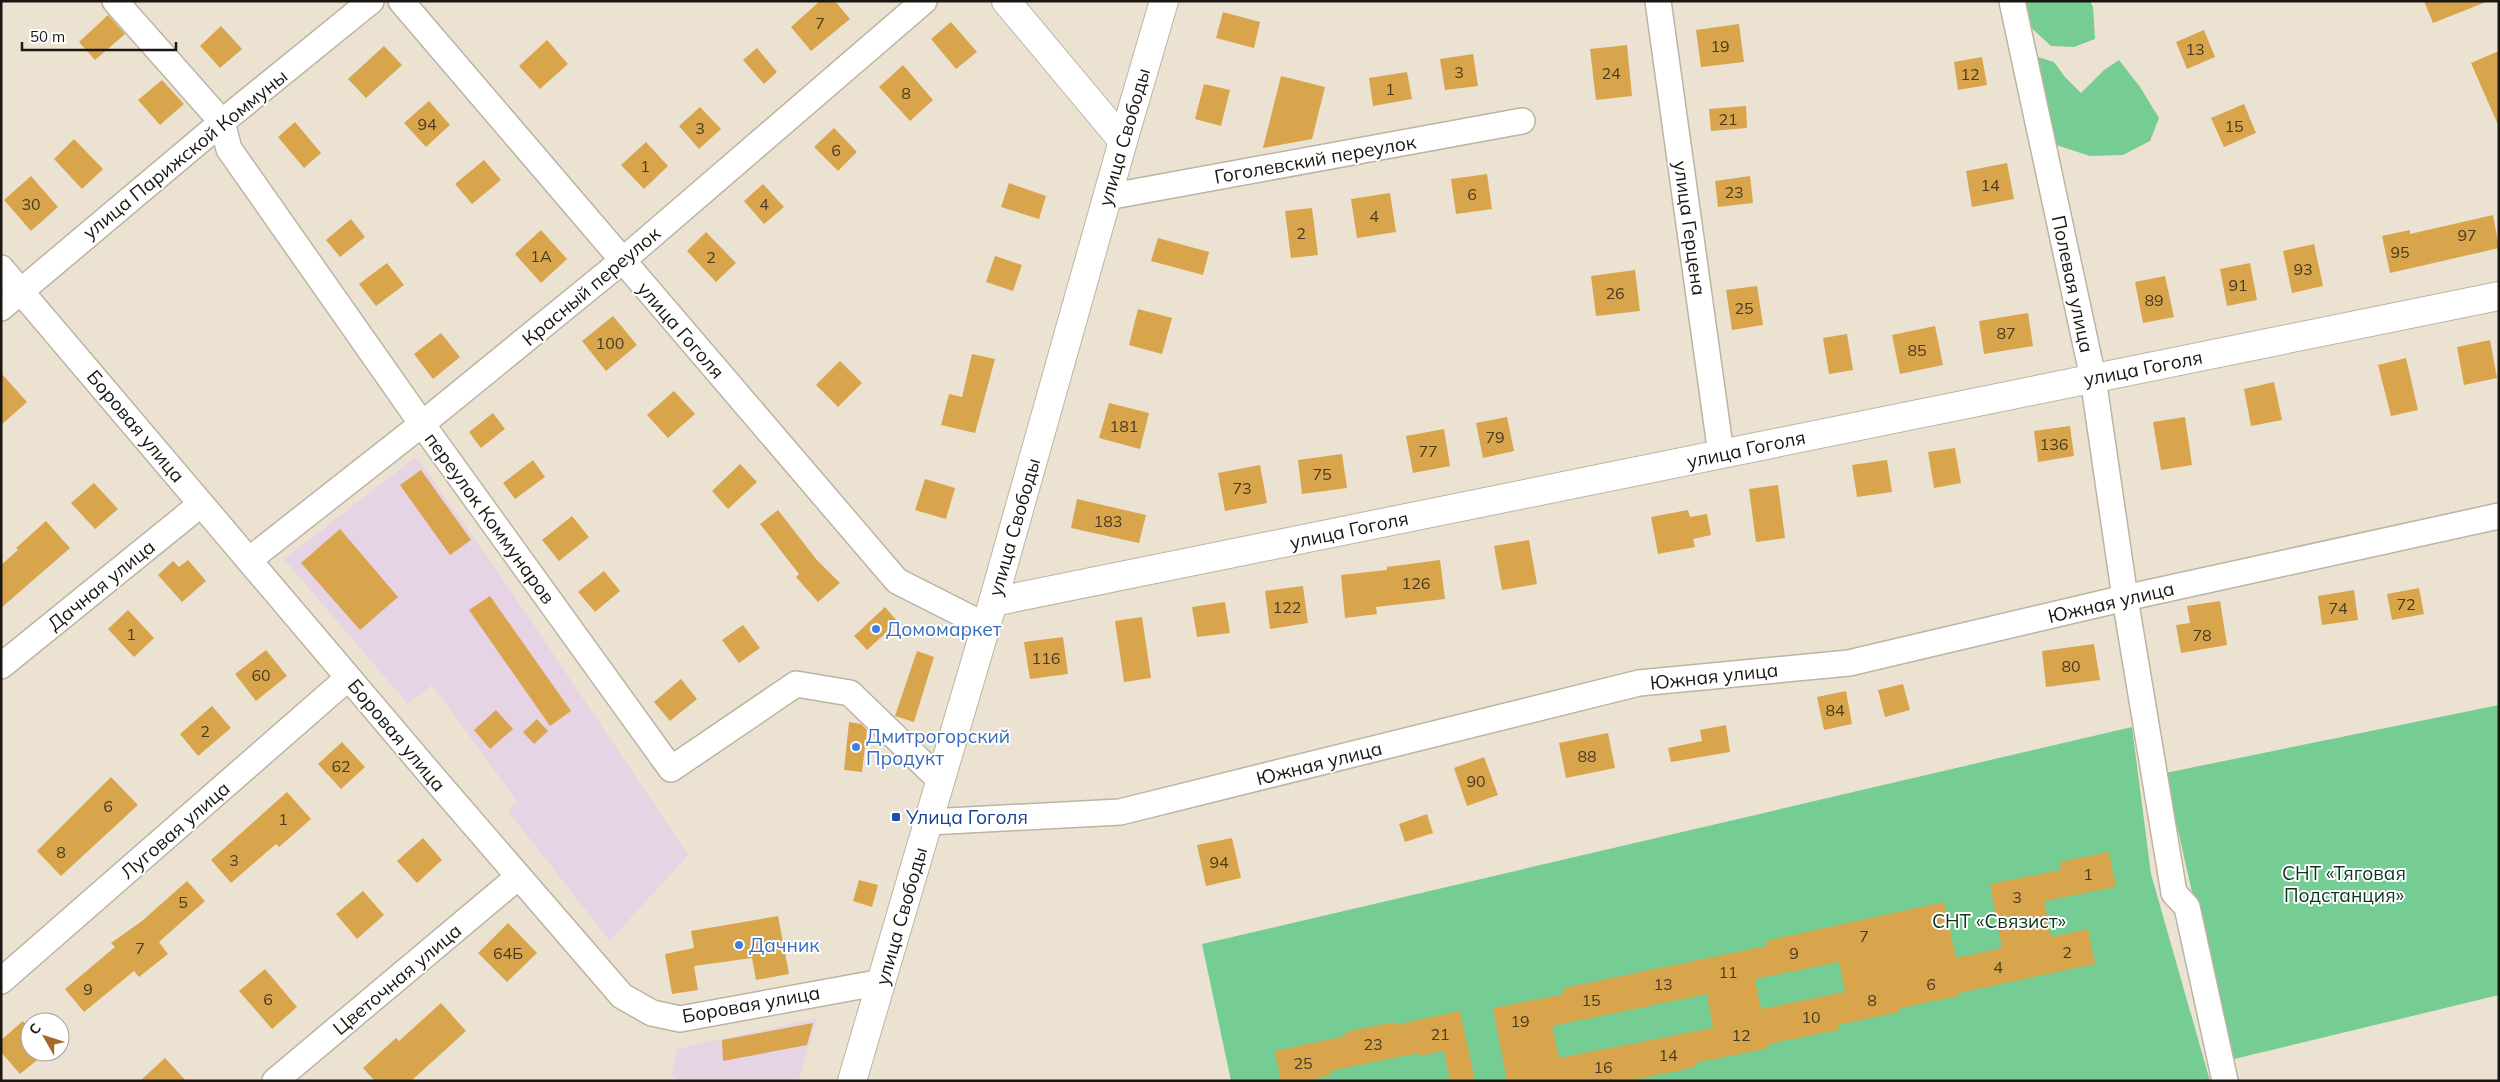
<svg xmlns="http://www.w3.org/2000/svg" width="2500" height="1082" font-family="Mulish,sans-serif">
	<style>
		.industrial { fill: #e6d3e3 }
		.green { fill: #76cd93 }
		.building { fill: #d8a54c; fill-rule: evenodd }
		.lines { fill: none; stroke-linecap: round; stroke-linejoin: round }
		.minor-casing { stroke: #bdb3a3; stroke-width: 28 }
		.tertiary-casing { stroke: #bdb3a3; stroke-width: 30 }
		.secondary-casing { stroke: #bdb3a3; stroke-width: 30 }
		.minor { stroke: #fff; stroke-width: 25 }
		.tertiary { stroke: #fff; stroke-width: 28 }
		.secondary { stroke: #fff; stroke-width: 28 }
		.shop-dot { fill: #3f7fe0; stroke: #fff; stroke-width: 2 }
		.transit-dot { fill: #1a4fb4; stroke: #fff; stroke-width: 2 }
		.labels { text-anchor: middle; stroke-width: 4; stroke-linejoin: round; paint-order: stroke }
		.number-label { font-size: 16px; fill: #4a3a20 }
		.street-label { font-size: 19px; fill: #1a1611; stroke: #fff }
		.shop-label { font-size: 19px; fill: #366cbe; stroke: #fff; text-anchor: start }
		.transit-label { font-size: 19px; fill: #164399; stroke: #fff; text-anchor: start }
		.park-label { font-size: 19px; fill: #0d341d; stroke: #fff }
	</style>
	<rect width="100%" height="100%" fill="#ece2d2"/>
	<g class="industrial">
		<path d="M416,457L505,582L688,855L610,941L508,811L517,801L432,685L408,704L284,559Z"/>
		<path d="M817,1018L798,1081H678L671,1075L677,1049Z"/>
	</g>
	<g class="green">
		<path d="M2021,1H2090L2093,7L2095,39L2074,47L2051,46L2026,23Z"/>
		<path d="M2038,57L2054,62L2065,77L2081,93L2104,70L2119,60L2140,87L2159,118L2150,141L2123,155L2090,156L2056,145L2044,114Z"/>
		<path d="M2499,705V995L2230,1060L2165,773Z"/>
		<path d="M2132,727L2151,874L2210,1081H1231L1202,944Z"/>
	</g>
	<g class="building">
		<path d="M820,1H835L850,19L811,51L791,27Z"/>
		<path d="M2424,1H2485L2486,2L2433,23Z"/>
		<path d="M1223,12L1260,22L1254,48L1216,38Z"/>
		<path d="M108,15L125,34L95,60L79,42Z"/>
		<path d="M951,22L977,52L956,69L931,39Z"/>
		<path d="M1739,24L1744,62L1701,67L1696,30Z"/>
		<path d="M221,26L242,49L220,68L200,46Z"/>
		<path d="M2204,30L2215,57L2187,69L2176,42Z"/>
		<path d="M547,40L568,64L540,89L519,66Z"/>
		<path d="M1627,45L1632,96L1596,100L1590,49Z"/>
		<path d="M384,46L402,65L366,98L348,79Z"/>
		<path d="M757,48L777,72L764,84L743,60Z"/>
		<path d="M2499,51V127L2471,63Z"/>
		<path d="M1473,54L1478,86L1445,90L1440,59Z"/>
		<path d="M1982,57L1987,85L1958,90L1954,62Z"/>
		<path d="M903,65L933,100L910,121L879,87Z"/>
		<path d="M1407,72L1412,99L1373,106L1369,78Z"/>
		<path d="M1281,76L1325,87L1312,139L1263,148Z"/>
		<path d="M162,80L184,104L160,125L138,100Z"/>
		<path d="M1204,84L1230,90L1221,126L1195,119Z"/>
		<path d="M429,101L450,125L426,147L404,123Z"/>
		<path d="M2244,104L2256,133L2224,147L2211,118Z"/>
		<path d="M1746,106L1747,128L1711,131L1709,109Z"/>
		<path d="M700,107L721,129L699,149L679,126Z"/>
		<path d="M295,122L321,153L304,168L278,137Z"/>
		<path d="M834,128L857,152L838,171L814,147Z"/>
		<path d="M74,139L103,169L82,189L54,159Z"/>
		<path d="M646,142L668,166L644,189L621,165Z"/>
		<path d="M484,160L501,180L472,204L455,184Z"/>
		<path d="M2007,163L2014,199L1972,207L1966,171Z"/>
		<path d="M1487,174L1492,209L1456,214L1451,179Z"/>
		<path d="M31,176L58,207L31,231L4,200Z"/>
		<path d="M1750,176L1753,203L1718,207L1715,181Z"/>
		<path d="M1009,183L1046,196L1039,219L1001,207Z"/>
		<path d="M763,184L784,207L764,224L744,201Z"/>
		<path d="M1390,193L1396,232L1357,238L1351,199Z"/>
		<path d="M1312,208L1318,255L1291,258L1285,211Z"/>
		<path d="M2493,215L2499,248L2390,273L2382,236L2410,230V234Z"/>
		<path d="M351,219L365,237L340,257L326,240Z"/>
		<path d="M541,230L567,259L541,283L515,254Z"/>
		<path d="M706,232L736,263L716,282L687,251Z"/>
		<path d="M1158,238L1209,252L1203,275L1151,261Z"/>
		<path d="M2314,244L2323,286L2292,293L2283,251Z"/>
		<path d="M995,256L1022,265L1013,291L986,282Z"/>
		<path d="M387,263L404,285L376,306L359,284Z"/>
		<path d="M2250,263L2257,300L2227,306L2220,269Z"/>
		<path d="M1635,270L1640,311L1596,316L1591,276Z"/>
		<path d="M2165,276L2174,317L2143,323L2135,282Z"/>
		<path d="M1757,286L1763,325L1732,330L1726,290Z"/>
		<path d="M1138,309L1172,318L1162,354L1129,345Z"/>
		<path d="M2028,313L2033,346L1984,354L1979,321Z"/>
		<path d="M613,316L637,345L606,371L582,341Z"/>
		<path d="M1935,326L1943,365L1900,374L1892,335Z"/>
		<path d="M441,333L460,357L433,379L414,354Z"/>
		<path d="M1847,334L1853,370L1829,374L1823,338Z"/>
		<path d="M2490,340L2497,378L2464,385L2457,347Z"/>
		<path d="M972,354L995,359L975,433L941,425L949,394L962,397Z"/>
		<path d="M2406,358L2418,410L2391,416L2378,365Z"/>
		<path d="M840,361L862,383L838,407L816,385Z"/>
		<path d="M1,373L27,402L1,425Z"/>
		<path d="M2274,382L2282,420L2251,426L2244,389Z"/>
		<path d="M674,391L695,414L668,438L647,415Z"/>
		<path d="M1109,403L1149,413L1140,449L1099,438Z"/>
		<path d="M493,413L505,429L481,448L469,432Z"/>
		<path d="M1507,417L1514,451L1483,458L1476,423Z"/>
		<path d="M2185,417L2192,465L2161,470L2153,422Z"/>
		<path d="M2070,426L2074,456L2038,462L2034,431Z"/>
		<path d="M1444,429L1450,466L1413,473L1406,436Z"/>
		<path d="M1955,448L1961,483L1934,488L1928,452Z"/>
		<path d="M1342,454L1347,488L1302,494L1298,460Z"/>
		<path d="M533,460L545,477L515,499L503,483Z"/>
		<path d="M1887,460L1892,492L1857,497L1852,465Z"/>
		<path d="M740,464L757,482L728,509L712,491Z"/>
		<path d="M1260,465L1267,503L1225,511L1218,473Z"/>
		<path d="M421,470L471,540L450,555L400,485Z"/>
		<path d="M925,479L955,488L946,519L915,510Z"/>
		<path d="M94,483L118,509L95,529L71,503Z"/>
		<path d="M1778,485L1785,538L1756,542L1749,489Z"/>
		<path d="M1077,499L1146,515L1139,543L1071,528Z"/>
		<path d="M778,510L816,559L840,583L818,602L796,577L799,574L760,524Z"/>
		<path d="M1688,510L1690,517L1707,514L1711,535L1693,539L1695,547L1658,554L1651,517Z"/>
		<path d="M572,516L589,537L559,561L542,540Z"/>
		<path d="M46,521L70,548L1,608V565L18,550L16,548Z"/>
		<path d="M340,529L398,597L360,630L301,563Z"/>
		<path d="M1529,540L1537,584L1502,590L1494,546Z"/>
		<path d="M188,560L206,581L182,602L158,575L173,561L179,567Z"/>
		<path d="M1440,560L1445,599L1376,607L1377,614L1345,618L1341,575L1387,570V567Z"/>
		<path d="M604,571L620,591L595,612L578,592Z"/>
		<path d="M1303,586L1308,623L1270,629L1265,591Z"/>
		<path d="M2419,588L2424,614L2392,620L2387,594Z"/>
		<path d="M2354,590L2358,620L2322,625L2318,596Z"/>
		<path d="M490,596L571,711L550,726L469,610Z"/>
		<path d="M2220,601L2227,645L2181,653L2176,625L2190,623L2187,606Z"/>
		<path d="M1225,602L1230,633L1197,637L1192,607Z"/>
		<path d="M885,607L898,622L867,650L854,636Z"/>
		<path d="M128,610L154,638L134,657L108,629Z"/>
		<path d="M1142,617L1151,678L1124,682L1115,621Z"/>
		<path d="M743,625L760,648L739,663L722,640Z"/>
		<path d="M1063,637L1068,674L1030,679L1024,642Z"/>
		<path d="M2094,644L2100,680L2046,687L2042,651Z"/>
		<path d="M266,650L287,676L256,701L235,674Z"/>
		<path d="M917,651L934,657L914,722L895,716Z"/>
		<path d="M681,679L697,699L670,721L654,702Z"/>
		<path d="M1903,684L1910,710L1885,717L1878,690Z"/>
		<path d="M1846,691L1852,724L1824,730L1817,697Z"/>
		<path d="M212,706L231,728L198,756L180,734Z"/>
		<path d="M496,710L513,729L490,749L474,730Z"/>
		<path d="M537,719L548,731L534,744L523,732Z"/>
		<path d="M849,722L861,724L867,730L862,772L844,770Z"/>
		<path d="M1726,725L1730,752L1671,762L1668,748L1702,741L1700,730Z"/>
		<path d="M1608,733L1615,768L1566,778L1559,743Z"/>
		<path d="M342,742L365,767L341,789L318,764Z"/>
		<path d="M1484,757L1498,795L1467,806L1454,768Z"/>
		<path d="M111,777L138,805L61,876L37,851Z"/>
		<path d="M287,792L311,819L279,847L276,844L231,883L211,860Z"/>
		<path d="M1427,814L1433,833L1405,842L1399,824Z"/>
		<path d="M423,838L442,860L417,883L397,861Z"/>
		<path d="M1232,838L1241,878L1206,886L1197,845Z"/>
		<path d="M2109,852L2116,887L2044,901L2051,937L2088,929L2095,964L1958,993L1959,996L1900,1008V1012L1838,1025L1839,1030L1768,1044L1769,1048L1695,1063L1696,1067L1647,1077L1623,1081H1507L1493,1008L1564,994L1563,988L1767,946L1766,941L1944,902L1956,958L2002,948L1990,884L2061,870L2060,862ZM1839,962L1845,992L1761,1009L1755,979ZM1707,994L1713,1028L1559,1058L1552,1026Z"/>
		<path d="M859,880L878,885L872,907L853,901Z"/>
		<path d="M187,881L205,901L159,942L168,954L139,977L134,971L84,1012L65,989L115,947L111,943L142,921Z"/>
		<path d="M363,891L384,915L357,939L336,914Z"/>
		<path d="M778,916L789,974L756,980L752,958L694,966L698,990L672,994L665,954L694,948L691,931Z"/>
		<path d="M508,923L537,953L507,982L478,953Z"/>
		<path d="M265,969L297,1007L272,1029L239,991Z"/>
		<path d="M441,1003L466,1031L411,1081H375L363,1068L396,1038L399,1041Z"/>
		<path d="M1460,1011L1475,1081H1450L1444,1051L1419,1056L1418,1053L1330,1071L1331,1075L1304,1081H1281L1275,1051L1346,1036L1345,1032L1394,1022L1395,1025Z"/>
		<path d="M23,1021L30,1030V1052H47L20,1074L1,1052V1040Z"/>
		<path d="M813,1023L807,1045L723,1061L722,1040Z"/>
		<path d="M165,1058L186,1081H140Z"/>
	</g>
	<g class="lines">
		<g class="minor-casing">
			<g id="minor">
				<path d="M115,1L222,122L229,149L422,424L671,769L796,684L850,693L941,781"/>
				<path d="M401,1L897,581L986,626"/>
				<path d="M1658,1L1721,454"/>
				<path d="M2012,1L2093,378L2125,598L2174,893L2187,907L2225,1081"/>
				<path d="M1107,197L1522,121"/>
				<path d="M1,268L432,776L622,996L652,1013L680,1019L882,982"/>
				<path d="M1,308L222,122L371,1"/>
				<path d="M249,560L422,424L622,261L924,1"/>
				<path d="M1,666L201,504"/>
				<path d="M929,822L1120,812L1639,683L1849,663L2125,598L2499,516"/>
				<path d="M1,981L348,678"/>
				<path d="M275,1081L518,877"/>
			</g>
		</g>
		<g class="tertiary-casing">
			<g id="tertiary">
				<path d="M1006,1L1123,141"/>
				<path d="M993,602L2499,296"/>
			</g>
		</g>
		<g class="secondary-casing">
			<path id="secondary" d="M852,1081L993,602L1123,141L1164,1"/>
		</g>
		<use href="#minor" class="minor"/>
		<use href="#tertiary" class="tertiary"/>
		<use href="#secondary" class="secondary"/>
	</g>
	<g class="shop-dot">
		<circle cx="876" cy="629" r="5"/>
		<circle cx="856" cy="747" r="5"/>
		<circle cx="739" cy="945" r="5"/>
	</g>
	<rect class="transit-dot" x="891" y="812" width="10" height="10" rx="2.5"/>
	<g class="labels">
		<g class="number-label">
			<text x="820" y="29">7</text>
			<text x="1720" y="52">19</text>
			<text x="2195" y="55">13</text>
			<text x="1459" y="78">3</text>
			<text x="1611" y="79">24</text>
			<text x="1970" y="80">12</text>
			<text x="1390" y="95">1</text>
			<text x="906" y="99">8</text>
			<text x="1728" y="125">21</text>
			<text x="427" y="130">94</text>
			<text x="2234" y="132">15</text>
			<text x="700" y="134">3</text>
			<text x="836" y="156">6</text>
			<text x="645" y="172">1</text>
			<text x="1990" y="191">14</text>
			<text x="1734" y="198">23</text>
			<text x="1472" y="200">6</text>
			<text x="31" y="210">30</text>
			<text x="764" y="210">4</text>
			<text x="1374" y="222">4</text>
			<text x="1301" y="239">2</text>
			<text x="2467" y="241">97</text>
			<text x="2400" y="258">95</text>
			<text x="541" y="262">1А</text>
			<text x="711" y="263">2</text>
			<text x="2303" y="275">93</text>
			<text x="2238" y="291">91</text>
			<text x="1615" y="299">26</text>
			<text x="2154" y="306">89</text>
			<text x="1744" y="314">25</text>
			<text x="2006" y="339">87</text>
			<text x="610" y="349">100</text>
			<text x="1917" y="356">85</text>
			<text x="1124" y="432">181</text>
			<text x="1495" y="443">79</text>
			<text x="2054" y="450">136</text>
			<text x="1428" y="457">77</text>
			<text x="1322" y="480">75</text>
			<text x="1242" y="494">73</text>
			<text x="1108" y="527">183</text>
			<text x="1416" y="589">126</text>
			<text x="2406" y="610">72</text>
			<text x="1287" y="613">122</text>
			<text x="2338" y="614">74</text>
			<text x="131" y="640">1</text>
			<text x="2202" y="641">78</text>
			<text x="1046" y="664">116</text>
			<text x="2071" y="672">80</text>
			<text x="261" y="681">60</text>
			<text x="1835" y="716">84</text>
			<text x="205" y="737">2</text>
			<text x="1587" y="762">88</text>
			<text x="341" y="772">62</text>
			<text x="1476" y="787">90</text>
			<text x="108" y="812">6</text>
			<text x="283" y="825">1</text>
			<text x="61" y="858">8</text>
			<text x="234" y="866">3</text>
			<text x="1219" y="868">94</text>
			<text x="2088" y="880">1</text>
			<text x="2017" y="903">3</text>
			<text x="183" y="908">5</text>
			<text x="1864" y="942">7</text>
			<text x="140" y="954">7</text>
			<text x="2067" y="958">2</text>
			<text x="508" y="959">64Б</text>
			<text x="1794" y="959">9</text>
			<text x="1998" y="973">4</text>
			<text x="1728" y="978">11</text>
			<text x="1663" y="990">13</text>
			<text x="1931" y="990">6</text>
			<text x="88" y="995">9</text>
			<text x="268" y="1005">6</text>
			<text x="1591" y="1006">15</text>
			<text x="1872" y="1006">8</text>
			<text x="1811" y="1023">10</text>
			<text x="1520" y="1027">19</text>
			<text x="1440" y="1040">21</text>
			<text x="1741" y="1041">12</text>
			<text x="1373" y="1050">23</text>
			<text x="1668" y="1061">14</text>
			<text x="1303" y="1069">25</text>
			<text x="1603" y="1073">16</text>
		</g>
		<g class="street-label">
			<text transform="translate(1124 137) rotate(-74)" y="7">улица Свободы</text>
			<text transform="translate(185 154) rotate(-39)" y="7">улица Парижской Коммуны</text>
			<text transform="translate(1315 159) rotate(-10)" y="7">Гоголевский переулок</text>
			<text transform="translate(1690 228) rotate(82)" y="7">улица Герцена</text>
			<text transform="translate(2073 284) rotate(78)" y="7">Полевая улица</text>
			<text transform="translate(591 286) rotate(-40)" y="7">Красный переулок</text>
			<text transform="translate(681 330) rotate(49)" y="7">улица Гоголя</text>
			<text transform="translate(2143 368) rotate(-11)" y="7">улица Гоголя</text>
			<text transform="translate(136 426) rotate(50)" y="7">Боровая улица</text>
			<text transform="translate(1746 449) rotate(-12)" y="7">улица Гоголя</text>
			<text transform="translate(490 518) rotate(54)" y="7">переулок Коммунаров</text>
			<text transform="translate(1014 527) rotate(-74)" y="7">улица Свободы</text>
			<text transform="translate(1349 530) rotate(-12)" y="7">улица Гоголя</text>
			<text transform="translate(101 585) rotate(-39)" y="7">Дачная улица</text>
			<text transform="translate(2111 602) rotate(-13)" y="7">Южная улица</text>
			<text transform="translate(1714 676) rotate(-6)" y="7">Южная улица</text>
			<text transform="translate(397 735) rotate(50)" y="7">Боровая улица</text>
			<text transform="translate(1319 763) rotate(-14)" y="7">Южная улица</text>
			<text transform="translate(175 830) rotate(-41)" y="7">Луговая улица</text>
			<text transform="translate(901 916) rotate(-74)" y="7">улица Свободы</text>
			<text transform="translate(397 979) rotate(-40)" y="7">Цветочная улица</text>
			<text transform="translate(751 1004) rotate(-10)" y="7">Боровая улица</text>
		</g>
		<g class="shop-label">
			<text x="886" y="636">Домомаркет</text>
			<text x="866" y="743">Дмитрогорский<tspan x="866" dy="22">Продукт</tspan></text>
			<text x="749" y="952">Дачник</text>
		</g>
		<g class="transit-label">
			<text x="906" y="824">Улица Гоголя</text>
		</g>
		<g class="park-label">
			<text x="2344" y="880">СНТ «Тяговая<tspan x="2344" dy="22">Подстанция»</tspan></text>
			<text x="1999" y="928">СНТ «Связист»</text>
		</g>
	</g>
	<rect width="2500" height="1082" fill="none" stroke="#1a1611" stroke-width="5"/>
	<g transform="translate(45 1037) rotate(309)"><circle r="24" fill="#ffffff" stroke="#a3a2a0"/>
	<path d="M0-4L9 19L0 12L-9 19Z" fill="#a36a28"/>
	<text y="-8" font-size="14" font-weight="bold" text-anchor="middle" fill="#1a1611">С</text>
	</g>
	<path d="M22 42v8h154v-8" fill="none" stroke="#1a1611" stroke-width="2.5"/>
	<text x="30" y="42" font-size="15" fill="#1a1611" stroke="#ffffff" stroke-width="4" paint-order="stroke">50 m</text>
</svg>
